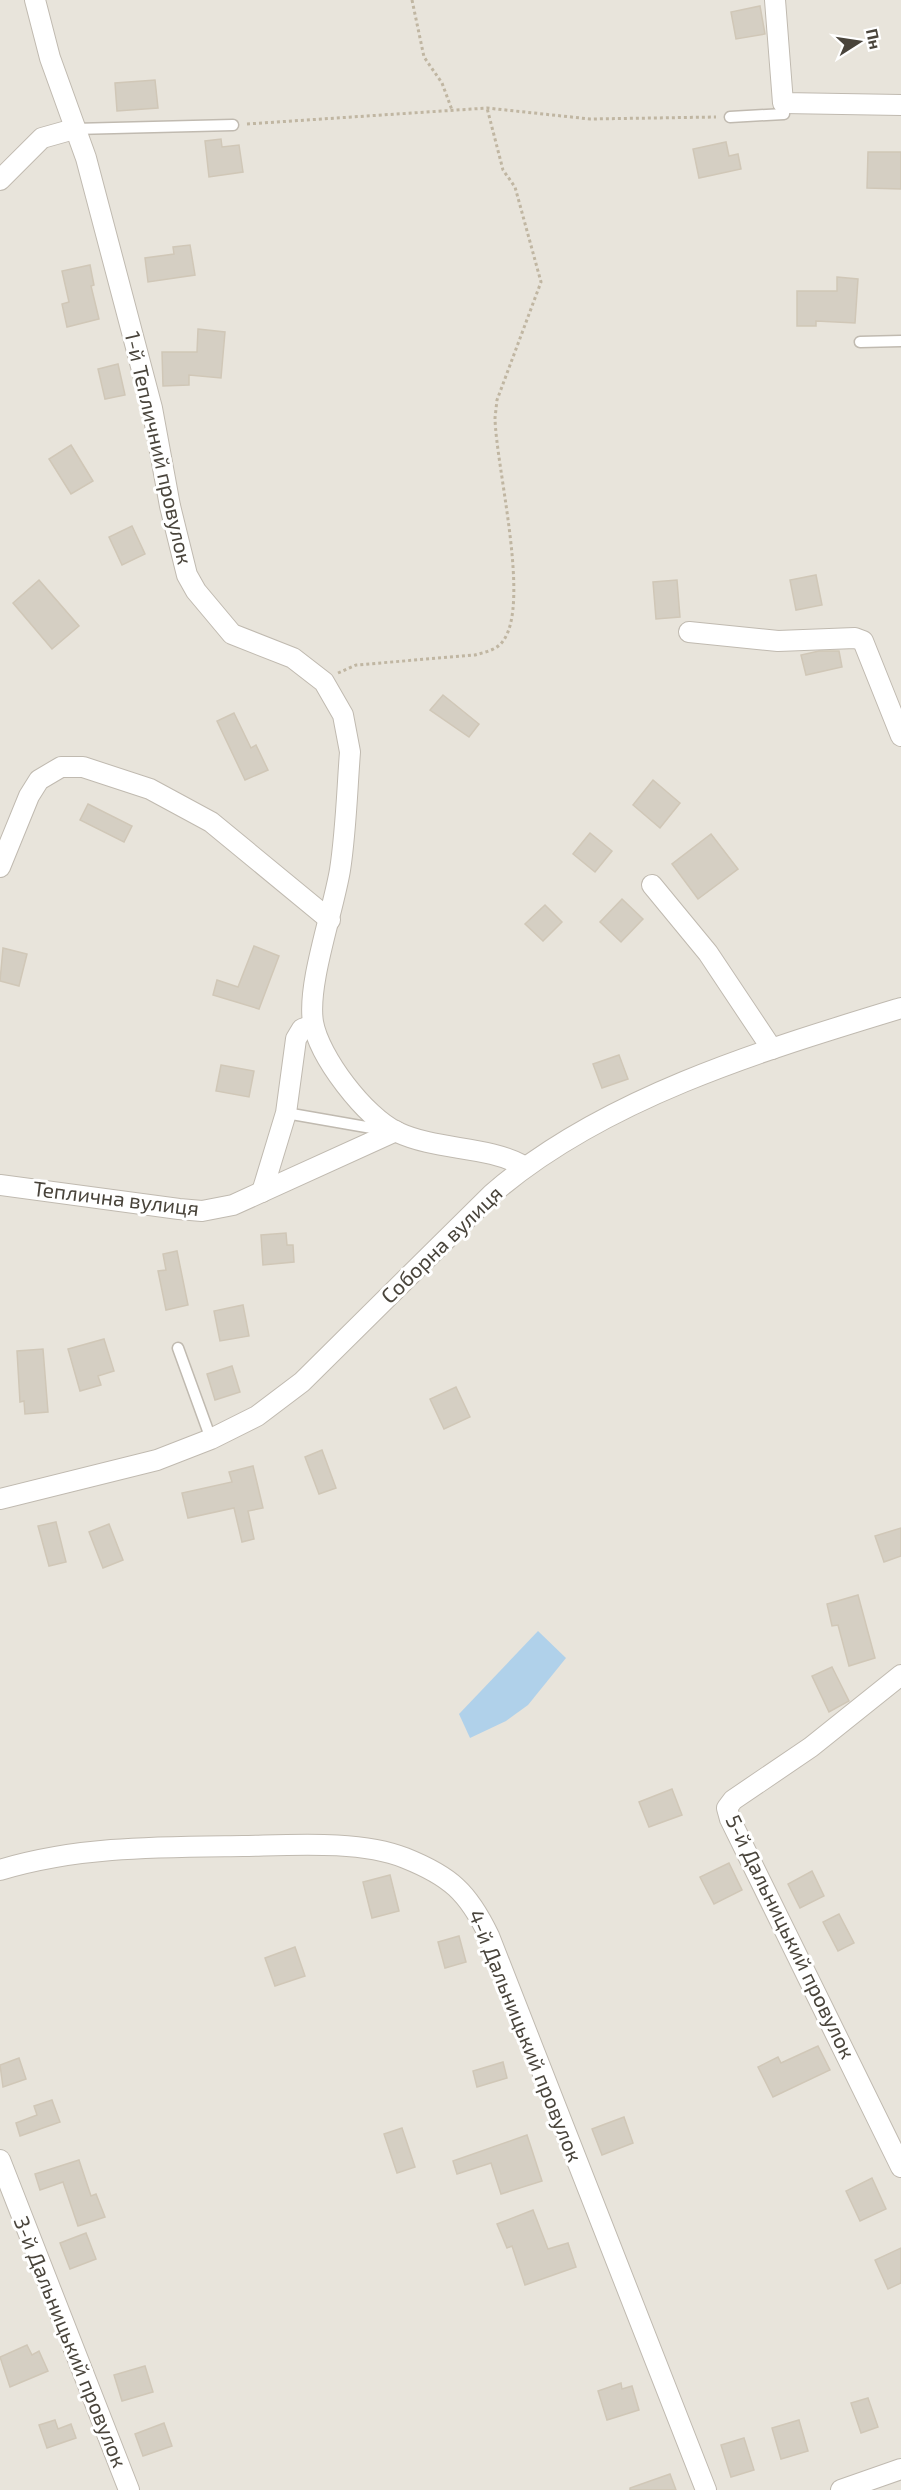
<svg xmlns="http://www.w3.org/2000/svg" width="901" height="2490" font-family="'Exo 2',sans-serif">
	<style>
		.residential { fill: #e8e4db }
		.water { fill: #b0d1ea }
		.building { fill: #d5cfc3; stroke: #d0c7b7; stroke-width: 1.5 }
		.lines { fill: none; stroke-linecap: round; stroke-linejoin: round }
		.lane-casing { stroke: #c0bab0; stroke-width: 13 }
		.street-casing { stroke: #c0bab0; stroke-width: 22 }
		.path { stroke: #c0b6a2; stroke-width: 3; stroke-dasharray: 3 3; stroke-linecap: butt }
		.lane { stroke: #fff; stroke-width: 10 }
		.street { stroke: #fff; stroke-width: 20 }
		.labels { text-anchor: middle; stroke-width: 6; stroke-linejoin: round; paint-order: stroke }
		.street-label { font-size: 21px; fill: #49443b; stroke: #fff }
	</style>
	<rect width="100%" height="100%" fill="#f5f3ed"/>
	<rect class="residential" x="0" y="0" width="901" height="2490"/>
	<path class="water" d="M538,1631L566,1658L528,1705L506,1721L470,1738L459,1714Z"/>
	<g class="building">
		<path d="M760,6L765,34L736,39L731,12Z"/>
		<path d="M155,80L158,108L117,111L115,83Z"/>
		<path d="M221,139L222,147L239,145L243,172L209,177L205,141Z"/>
		<path d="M726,142L729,156L738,154L741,169L699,178L693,149Z"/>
		<path d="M868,152H901V189L867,188Z"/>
		<path d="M190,245L195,275L148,282L145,258L174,254L173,247Z"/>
		<path d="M90,265L94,285L91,286L99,319L67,327L62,304L69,302L62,271Z"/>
		<path d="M837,277L858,279L855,323L816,321V326H797V291H837Z"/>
		<path d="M198,329L225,332L221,378L189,375V385L163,386L162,352H197Z"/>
		<path d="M118,364L125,395L105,399L98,369Z"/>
		<path d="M71,445L93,481L71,494L49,459Z"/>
		<path d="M132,526L145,554L122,565L109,537Z"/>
		<path d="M816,575L822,605L796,610L790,580Z"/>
		<path d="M39,580L79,626L52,649L13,603Z"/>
		<path d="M677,580L680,617L656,619L653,582Z"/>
		<path d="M819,651H839L842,667L806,675L801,655Z"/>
		<path d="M443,695L479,724L469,737L430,710Z"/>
		<path d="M234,713L251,748L256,745L268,770L245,780L217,721Z"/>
		<path d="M653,780L680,803L660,828L633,805Z"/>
		<path d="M88,804L132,826L124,842L80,820Z"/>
		<path d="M590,833L612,851L595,872L573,854Z"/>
		<path d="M711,834L738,869L698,899L672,864Z"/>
		<path d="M622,899L643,919L621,942L600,922Z"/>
		<path d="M545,905L562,922L543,941L525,924Z"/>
		<path d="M254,946L279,956L259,1009L213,995L217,980L238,987Z"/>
		<path d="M3,948L27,954L19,986L0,981Z"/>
		<path d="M619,1055L628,1079L602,1088L593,1064Z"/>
		<path d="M221,1065L254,1071L249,1097L216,1091Z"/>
		<path d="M286,1233L287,1245H293L294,1262L263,1265L261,1235Z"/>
		<path d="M177,1251L188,1305L166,1310L158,1271L166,1270L163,1254Z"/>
		<path d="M243,1305L249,1336L220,1341L214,1311Z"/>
		<path d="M104,1339L114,1371L98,1376L101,1385L80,1391L68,1349Z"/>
		<path d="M43,1349L48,1412L25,1414L24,1401L20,1402L17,1351Z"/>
		<path d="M232,1366L240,1392L215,1400L207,1374Z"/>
		<path d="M456,1387L470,1417L444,1429L430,1399Z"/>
		<path d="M322,1450L336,1488L319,1494L305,1457Z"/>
		<path d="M253,1466L263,1508L248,1511L254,1539L242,1542L234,1508L188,1518L182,1493L232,1482L229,1472Z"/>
		<path d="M56,1522L66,1562L49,1566L38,1526Z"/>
		<path d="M109,1524L123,1560L103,1568L89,1532Z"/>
		<path d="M901,1528V1556L884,1562L875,1536Z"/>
		<path d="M858,1595L875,1658L849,1666L838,1625L832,1626L827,1604Z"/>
		<path d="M832,1667L849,1701L829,1712L812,1676Z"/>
		<path d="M672,1789L682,1815L649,1827L639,1802Z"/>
		<path d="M729,1863L742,1890L714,1904L700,1877Z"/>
		<path d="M812,1871L824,1896L800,1908L788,1884Z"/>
		<path d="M390,1875L399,1911L372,1918L363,1882Z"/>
		<path d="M839,1914L854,1943L838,1951L823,1922Z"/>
		<path d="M459,1936L466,1962L445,1968L438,1942Z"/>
		<path d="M295,1947L305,1976L275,1986L265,1958Z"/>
		<path d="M818,2046L830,2070L773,2097L758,2067L778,2057L781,2063Z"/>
		<path d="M19,2058L26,2079L3,2087L0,2065Z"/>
		<path d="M503,2062L507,2078L477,2087L473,2071Z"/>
		<path d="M52,2100L60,2122L20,2136L16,2123L37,2115L34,2106Z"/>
		<path d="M624,2117L633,2143L602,2155L592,2129Z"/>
		<path d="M402,2128L415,2167L397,2173L384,2134Z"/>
		<path d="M527,2135L542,2181L501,2194L491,2163L457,2174L453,2161Z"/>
		<path d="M79,2160L91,2196L96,2194L105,2217L78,2226L63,2182L40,2190L35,2174Z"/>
		<path d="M872,2178L886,2209L860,2221L846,2191Z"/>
		<path d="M533,2210L548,2249L568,2243L576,2267L525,2285L512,2246L507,2248L497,2224Z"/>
		<path d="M86,2233L96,2259L70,2269L60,2243Z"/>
		<path d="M901,2248V2283L888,2289L875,2260Z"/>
		<path d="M27,2345L32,2355L39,2351L48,2371L10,2387L0,2357Z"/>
		<path d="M145,2366L153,2392L122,2401L114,2375Z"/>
		<path d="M621,2383L622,2389L632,2386L639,2410L607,2420L598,2391Z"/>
		<path d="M868,2398L878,2427L861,2433L851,2403Z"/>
		<path d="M55,2420L58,2429L71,2424L76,2438L47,2448L39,2425Z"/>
		<path d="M799,2420L808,2451L781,2459L772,2428Z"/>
		<path d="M164,2423L172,2446L143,2456L135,2434Z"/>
		<path d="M744,2438L754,2470L731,2477L721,2445Z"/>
		<path d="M670,2474L676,2490H630V2488Z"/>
	</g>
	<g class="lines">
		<g class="lane-casing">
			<g id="lane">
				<path d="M730,117L784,114L783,103"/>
				<path d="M74,129L233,125"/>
				<path d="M860,342L901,341"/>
				<path d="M286,1113L389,1131"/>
				<path d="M178,1348L211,1439"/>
			</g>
		</g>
		<g class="street-casing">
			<g id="street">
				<path d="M35,0L50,58L86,158L152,408L170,506L187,575L196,591L232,634L293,658L324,682L343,715L350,752C347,791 346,831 340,870C333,912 307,984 313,1022C319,1057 365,1117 397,1132C438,1151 485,1145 524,1166"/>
				<path d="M775,0L783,103L901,105"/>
				<path d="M0,180L42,138L74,129"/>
				<path d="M689,632L778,641L855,638L863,641L901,736"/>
				<path d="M0,867L29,796L39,780L61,767H83L150,789L211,822L330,920"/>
				<path d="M652,885L708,953L772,1049"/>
				<path d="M0,1185L179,1209L202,1211L233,1205L396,1131"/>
				<path d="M262,1192L286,1113L296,1039L302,1029L313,1025"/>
				<path d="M0,1499L157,1460L211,1439L257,1416L302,1382L492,1194C603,1098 763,1050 901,1008"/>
				<path d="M901,1675L811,1747L733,1800L727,1808L730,1819L901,2167"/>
				<path d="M0,1870C79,1846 161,1847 243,1846C292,1845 360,1840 405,1858C450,1876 468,1892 489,1936L706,2490"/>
				<path d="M0,2160L129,2490"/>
				<path d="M841,2490L901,2469"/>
			</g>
		</g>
		<g class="path">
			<path d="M412,0L424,57L442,83L452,110"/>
			<path d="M247,124L487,108L590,119L716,117"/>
			<path d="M338,673L356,665L475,655C485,652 497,650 503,641C531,604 496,467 495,418L497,400L541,282L515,187L503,170L487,108"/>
		</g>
		<use href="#lane" class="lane"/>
		<use href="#street" class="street"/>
	</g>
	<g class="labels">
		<g class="street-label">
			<text transform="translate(158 448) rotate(77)" y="7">1-й Тепличний провулок</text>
			<text transform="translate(116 1199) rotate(7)" y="7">Теплична вулиця</text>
			<text transform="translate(442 1245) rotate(-44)" y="7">Соборна вулиця</text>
			<text transform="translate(790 1937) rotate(64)" y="7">5-й Дальницький провулок</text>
			<text transform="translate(525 2036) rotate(68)" y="7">4-й Дальницький провулок</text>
			<text transform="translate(70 2342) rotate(68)" y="7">3-й Дальницький провулок</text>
		</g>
	</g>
	<g transform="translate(859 42) rotate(78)" stroke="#ffffff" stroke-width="4.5" paint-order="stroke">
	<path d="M0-4.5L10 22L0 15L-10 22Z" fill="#49443b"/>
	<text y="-9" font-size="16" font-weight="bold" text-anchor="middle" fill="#49443b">Пн</text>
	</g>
</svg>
